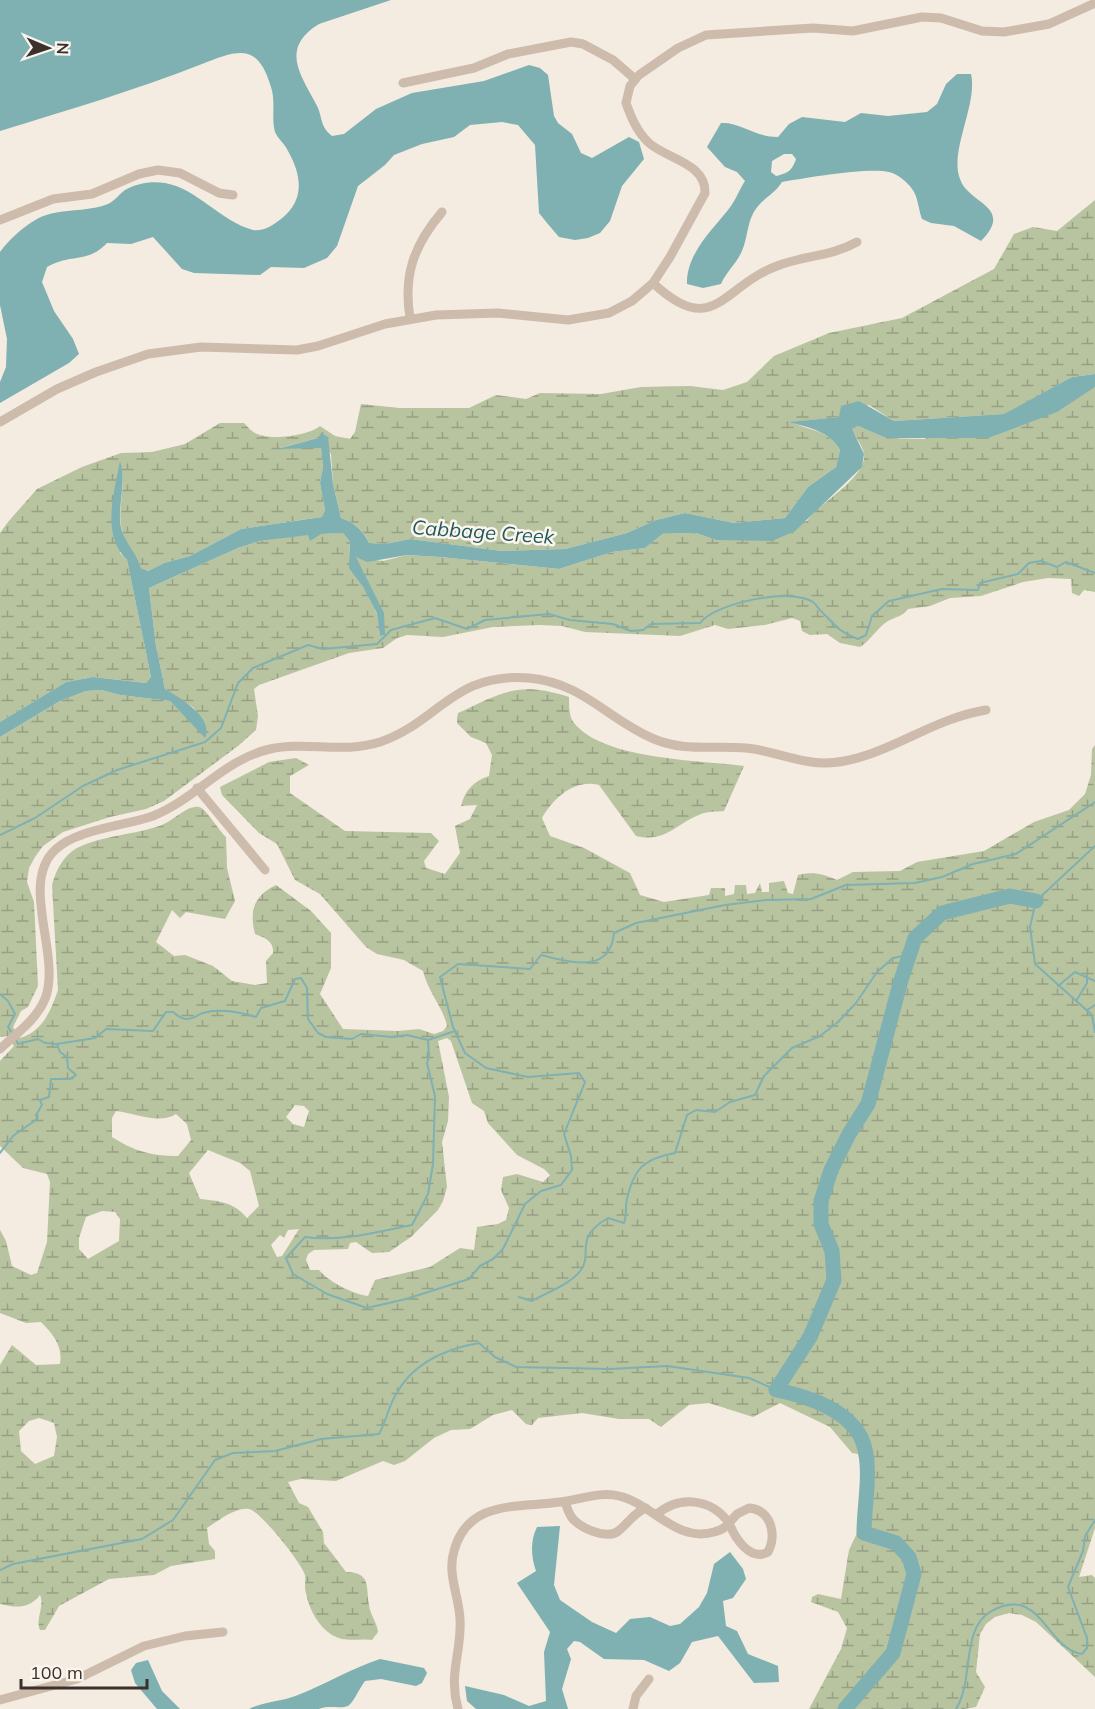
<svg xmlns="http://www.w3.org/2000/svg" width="1095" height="1709" font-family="Mulish,sans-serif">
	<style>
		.wetland { fill: url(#wetland-marsh); fill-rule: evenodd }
		.water { fill: #7fb0b2; fill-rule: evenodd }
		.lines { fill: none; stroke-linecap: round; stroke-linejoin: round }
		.stream { stroke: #7fb0b2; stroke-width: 2 }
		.river { stroke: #7fb0b2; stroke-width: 15 }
		.minor { stroke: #cdbbac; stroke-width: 9 }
		.labels { text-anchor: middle; stroke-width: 5; stroke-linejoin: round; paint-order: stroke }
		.water-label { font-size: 20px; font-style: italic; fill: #1f5a5e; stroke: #fbf5ee }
	</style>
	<defs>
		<pattern id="wetland-marsh" width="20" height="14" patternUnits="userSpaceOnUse" patternTransform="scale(1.5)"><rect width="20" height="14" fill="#b8c4a0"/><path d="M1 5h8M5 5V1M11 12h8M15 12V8" fill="none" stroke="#97a083"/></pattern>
	</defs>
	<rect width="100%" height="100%" fill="#f4ebe1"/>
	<g class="wetland">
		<path d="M1095,200V374L1072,377L1005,414L894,421L869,405L839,417L792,422C812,432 825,428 840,450L836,467L808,487L785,518L734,523L685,513L656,520L627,533L565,549L502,551L410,539L385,544L369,543C364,530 354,522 341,518L333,484L331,454L318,438L280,448H321L323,467L320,483L325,510L322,517L241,529L190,556L164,563L148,571L141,568C137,554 125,544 122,530C116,508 128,485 120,463V553L127,560L151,677L146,683L93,677L66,682L0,722V533L8,522L37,489L82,467L121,453L152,452L185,444L220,423H244C247,426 251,431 255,433C269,441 308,436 320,426L335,436L350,439L355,432L361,404L399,408H469L496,395L526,399L540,393L601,394L641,387L690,386L723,390L747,382L774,356L829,333L902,318L994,269L1014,234L1033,227L1057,231Z"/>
		<path d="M1095,387V592L1084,590L1079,596L1072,593L1071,579L1048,578L1023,582L981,596L950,598L930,606L908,609C902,617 897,616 888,621C877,628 871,640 860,647L840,643L827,634L810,635L802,631L800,621L792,618L765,625L728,629L715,625L680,636L585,632L562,626L540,625L493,627L443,637L407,635L397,638L383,648L349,653L259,685L254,689L258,716L256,730L238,746L164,801L146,809L110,817L63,832L43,846L35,857L29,868L27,882L34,902L38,986L28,1007L21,1011L13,1027L20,1038C42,1032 51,1011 58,990L52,885C56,870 63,856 77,848C103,835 135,835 162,825C173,821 187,805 199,807C206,808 219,831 226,837L227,868L235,901L225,919L186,912L180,918L172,910L156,942L174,956L185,955L213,966L232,981L255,985L267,983L266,961L273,953C274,941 265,938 255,934C249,910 254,896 276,885L311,911L331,933V968L320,994L343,1029L398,1031L419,1029L434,1034L443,1031L447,1026C444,1009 428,992 423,971L404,960L377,954L366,947L320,894L295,880L277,844L259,833L222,795L220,787L269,762L296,758L309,765L290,776V793L345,831L431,833L439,841L424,861L426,868L445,874L460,853L455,826L470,819L477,805L461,806C465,790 474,781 489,776L492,755L486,743L471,737L457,723L458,713C503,692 518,681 569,697C569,704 569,714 572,720C598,760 700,760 744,766L724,811C717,812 708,811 701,814C675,824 666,843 636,836L599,785C575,779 554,797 542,818L550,836L584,848L630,873L640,895L664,902L709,895L711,888H725V896L734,894L735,885H746L747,894L755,893L760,883L762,892H769V883L784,881L788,893L793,894L798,875C813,871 823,874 837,880L853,872L900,871L917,862L984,851L1034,822L1069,810L1085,794L1091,775L1092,749L1095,745V1528L1079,1577L1092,1575L1095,1578V1677L1036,1622L1022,1615L1009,1613L995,1617L986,1624L980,1634L976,1672L985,1687L976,1707L964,1709H809L841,1649L847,1628L838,1612L811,1602L812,1597L818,1594L841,1599L849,1550L858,1531L859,1510L861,1508L862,1470L858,1454L852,1453L830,1427L780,1403L753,1417L709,1403L689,1405L661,1427L649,1419H619L582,1413L538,1418L532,1425L526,1424L512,1410L493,1415L470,1429L451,1430L434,1438L405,1461L394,1465L383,1461L336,1481L301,1479L288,1482L299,1503L308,1507L323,1532L324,1543L346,1572C371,1572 366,1587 369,1605C370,1615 377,1622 378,1632L372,1640C358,1638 346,1643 332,1635C318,1626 309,1609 306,1593C304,1587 306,1580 305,1575C301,1562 260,1511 249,1509C235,1507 218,1521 207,1528L209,1544L215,1551V1559L171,1566L154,1575L109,1579L59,1606L45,1630H40C35,1619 45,1606 40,1595C29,1609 16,1608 0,1604V1365L12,1345L36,1365L60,1364C63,1346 53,1334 41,1322L26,1323L0,1313V1230L6,1241L12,1266L31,1275L37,1273L47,1242L50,1182L47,1174L23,1168L0,1146V1061L14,1046L7,1036L0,1037V737L60,701L86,691L101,690L120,695L170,701L205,737L194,708L165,689L156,646L149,588L238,548L260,541L309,534L310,540L320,534L343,533L350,542C347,575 366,584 376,612C379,619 379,628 380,636L385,635L355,557L383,561L407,555L440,557L559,569L612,552L645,548L664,533H696L716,540L807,521C818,503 867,478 864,454C863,446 855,436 851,429L858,426L886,438L924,439ZM447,1038L451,1041L472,1103L484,1111L488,1123L517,1155L544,1169L550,1175L543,1182L517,1174L503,1177L501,1190L509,1208L506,1220L498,1224L477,1227L474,1250L460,1248L430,1267L375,1280L368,1296C353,1294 329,1282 319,1270H310L306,1260L308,1254L314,1250L348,1249L350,1243L356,1242L372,1253L389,1252L411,1237L438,1210L443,1201L447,1187L442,1142L448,1121L449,1097L438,1041ZM295,1105L304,1106L309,1111L304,1127L293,1124L286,1117ZM116,1111C135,1113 159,1125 176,1114L187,1124L191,1140L178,1156C151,1156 134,1151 112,1137V1118ZM208,1150L240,1163L250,1171L259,1206L247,1218C234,1202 219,1201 200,1199L189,1173ZM102,1211L115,1212L120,1219L119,1241L88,1259L79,1249V1238L86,1217ZM299,1229L282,1256L277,1257L271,1245L280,1235L284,1238L288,1230ZM39,1418L54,1423L57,1437L54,1456L35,1464L21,1451L19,1431L29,1421Z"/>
	</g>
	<g class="water">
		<path d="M0,0H391L319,24C280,48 300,74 316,104C323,116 319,126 332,136L344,134L376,109L412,93L484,81L529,65L540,68L548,75L554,116L558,123L572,134L581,153L592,158L629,137L639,142L644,159L622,186L610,221L600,233L588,238L575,240L559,237L547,223L539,213L535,145L518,125L502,122L470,125L454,137L422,144L394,155L385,165L358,186L337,246L327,258L304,268L271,267L260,275L194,273L182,269L153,237L131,244L107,243C87,264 72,253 47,267L42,282L54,311L73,339L79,354L69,363L0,403V382L6,367L7,339L0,305V252C12,236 34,216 54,213C72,209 91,211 108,204C115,201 119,194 125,190C137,183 152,181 165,183C198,189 220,221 253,230C263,232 273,225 281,219C305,200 302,176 288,151C285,144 278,139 275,132C271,118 276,102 271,87C258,43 239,49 202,64C136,90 68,110 0,131Z"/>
		<path d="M957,74H971C978,104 949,151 960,179C968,204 1015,206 981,241L954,226L931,223L922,219C919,211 918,199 914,192C910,184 898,174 889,172C869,167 804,178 782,182C775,193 767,196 759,205C746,219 749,237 741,253C736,264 726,272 721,284L703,288L687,284C686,255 711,231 728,210C735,202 739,190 745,181L737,172L725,167L707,147L721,123C741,122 754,137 778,137L789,124L802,117L845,122L861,113L888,116L927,112L937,104L946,84ZM784,154H792L796,159C792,171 788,173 776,176L771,172L772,161Z"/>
		<path d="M1095,374V387L1057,412L988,438H886L858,426L852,429L864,454L862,467L795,531L772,541L716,540L696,533H664L645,548L612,552L559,569L440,557L407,555L367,562L356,557L384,613L385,635L380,636L377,613L363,587L349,568L350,542L343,533L321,534L310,541L308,535L260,541L238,548L149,588L156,646L165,689C180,698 214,717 205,738L170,701L120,695L101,690L86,691L60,701L0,737V722L66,682L93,677L146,683L151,677L127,560C101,535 114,493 120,461C128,485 115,510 122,531C127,545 137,554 141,568L148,571L164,563L190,556L241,529L322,517L325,510L320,483L323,467L321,448L277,449L318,438L321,433L328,437L333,484L341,518C354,522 363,530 369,543L385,544L410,539L502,551L565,549L627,533L656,520L685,513L734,523L785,518L808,487L836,467L840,450C828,431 811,428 789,422L839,417L841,406L859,401L894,421L1004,414L1072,377Z"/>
		<path d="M560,1526L554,1585L560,1600L592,1622L616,1633L630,1619L650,1617L670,1626L680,1624L699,1607L707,1593L714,1564L730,1552L743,1569L746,1579L733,1598L723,1601L726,1626L737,1631L748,1654L778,1666L779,1682L754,1683L718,1636L692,1642L680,1663L669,1671L644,1660L604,1659L580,1642L574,1641L567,1649L571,1659L562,1689L568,1709H476L467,1701L465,1686L504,1695L529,1706L546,1701L544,1652L550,1632L517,1583L536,1571C531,1557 530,1541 537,1527Z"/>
		<path d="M380,1659L424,1668L427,1673L422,1683L416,1686L381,1679L365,1681C360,1687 354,1702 348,1706C341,1709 328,1705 319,1709H249C265,1701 281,1702 298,1695C326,1684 352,1668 380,1659Z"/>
		<path d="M148,1660L162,1691L180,1709H157L135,1683L131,1670L136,1663Z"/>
	</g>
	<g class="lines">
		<g class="stream">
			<path d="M0,835L35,818L83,786L117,770L205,742L221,728L238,683L253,668L308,645L323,649L377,644L391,630L435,618L467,629L485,620L549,614L570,620L613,624L631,631L643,630L651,624L700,623C715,603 791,587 813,602C816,604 818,609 822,612C834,624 840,633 858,639L866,635L872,616L889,601L942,589L978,590L980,583L1018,574L1029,563L1041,561L1057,567L1066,562L1095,573"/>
			<path d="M1095,846L1036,901L1030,927L1035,964L1092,1015L1095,1032"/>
			<path d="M1058,986L1075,972L1095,981"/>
			<path d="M0,994L8,1001L15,1014L8,1027L12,1033"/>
			<path d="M1076,1001L1087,983V975"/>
			<path d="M1087,1010L1095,1005"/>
			<path d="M15,1038L18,1044L38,1039L45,1043L57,1044L95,1038L106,1029L153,1031L166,1012H173C177,1015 180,1018 185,1019C193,1020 196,1015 203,1013C219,1008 241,1012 256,1017L261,1008L285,1001L295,979L301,978L307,988L308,1019L318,1033L326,1037L352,1039L361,1034L392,1037L407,1035L428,1040L429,1056L427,1063L435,1096L433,1164L428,1194L412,1225C376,1232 342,1242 305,1237L286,1258L293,1274L327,1294L367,1308L406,1299L469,1279L480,1266L493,1259L503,1249L525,1204L541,1191L561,1185L572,1170L571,1156L564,1134L585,1082L579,1073L528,1077L486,1068L465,1053L453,1027L440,977L458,964L530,969L541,955C570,962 610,975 614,933L636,923L725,905L766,900L811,899L846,885L915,883L942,877L973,864L1016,854L1095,802"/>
			<path d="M428,1040L455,1031"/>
			<path d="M0,1153L13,1136L37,1119L36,1115L42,1105L40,1100L49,1097L51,1079H70L76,1075L68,1068L67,1057L60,1052L57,1044"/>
			<path d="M519,1297L532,1301C548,1292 571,1284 581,1270C593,1253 573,1238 608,1218L624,1223C627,1214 625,1207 627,1199C634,1168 644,1159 675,1153L687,1115L696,1110L715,1112L730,1102L755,1095L764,1076L792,1048L820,1036L838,1022L856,1003L877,972L893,958L909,955"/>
			<path d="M0,1570L13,1564L142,1539L173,1520L215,1460L233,1453L275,1451L321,1439L379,1434C386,1422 388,1408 395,1396C412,1363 444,1349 479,1343L495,1357L516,1367L610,1369L667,1366L749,1378L776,1390"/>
			<path d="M956,1709C974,1681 961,1629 990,1612C1040,1582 1046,1649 1082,1654L1087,1648V1638L1068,1587L1083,1551L1085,1536L1095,1520"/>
		</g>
		<path class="river" d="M845,1709L893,1653L914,1574L909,1557L896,1543L864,1533C864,1506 871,1475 865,1449C857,1412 808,1396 776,1390L810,1337L834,1280L832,1251L821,1224V1201L831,1170L849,1134L868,1104L901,980L915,938L942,913L1010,896L1036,901"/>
		<g class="minor">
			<path d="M403,83L474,68L508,54L571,42L583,44L613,60L635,79"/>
			<path d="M0,220L53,199L92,194L139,174L158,170L180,173L219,193L233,195"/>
			<path d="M653,283C714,340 722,286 777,266C805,255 830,257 857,242"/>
			<path d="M410,318C403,275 414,245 442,212"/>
			<path d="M0,422L57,389L96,372L148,354L201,347L297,350L318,346L385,324L436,315L498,313L568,320L609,313L632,301L653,283L670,257L705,193C706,163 667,159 649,143C637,132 631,117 626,103L630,86L639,75L678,48L706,35L813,28L853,31L922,17L941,18L982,31L1004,32L1049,24L1095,3"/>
			<path d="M197,788L265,870"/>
			<path d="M0,1049C16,1034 37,1019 45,999C62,956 19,884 55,850C76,829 125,826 153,816C196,799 223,760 270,749C306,741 343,754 380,742C439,722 453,672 529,678C584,683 608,720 654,739C685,752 714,745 746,748C772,750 796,763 824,763C879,763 928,719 986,710"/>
			<path d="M565,1502C567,1507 569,1515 573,1519C581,1528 605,1539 617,1532C628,1524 633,1513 646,1508"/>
			<path d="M749,1508C771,1510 777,1534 768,1552C750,1562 735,1538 729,1523L737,1514Z"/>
			<path d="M0,1700L77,1679L144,1646L185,1636L223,1632"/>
			<path d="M458,1709C448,1673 462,1652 460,1619C459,1596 447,1574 454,1551C468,1499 519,1508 560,1502C580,1500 599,1491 619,1496C653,1504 676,1543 714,1532C720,1530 725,1529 729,1523C711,1498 679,1495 656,1515"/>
			<path d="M633,1709L636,1696L649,1679"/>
		</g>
	</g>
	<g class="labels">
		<g class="water-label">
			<text transform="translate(483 532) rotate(4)" y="7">Cabbage Creek</text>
		</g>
	</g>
	<g transform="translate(48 48) rotate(92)" stroke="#fbf5ee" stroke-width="4.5" paint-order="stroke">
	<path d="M0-4.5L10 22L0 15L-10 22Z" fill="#3b302b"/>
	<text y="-9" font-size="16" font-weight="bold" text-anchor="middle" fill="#3b302b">N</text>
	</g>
	<path d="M21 1679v9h126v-9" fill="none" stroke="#3b302b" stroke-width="3"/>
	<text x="30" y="1679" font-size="18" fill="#3b302b" stroke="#fbf5ee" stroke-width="4.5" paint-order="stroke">100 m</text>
</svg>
